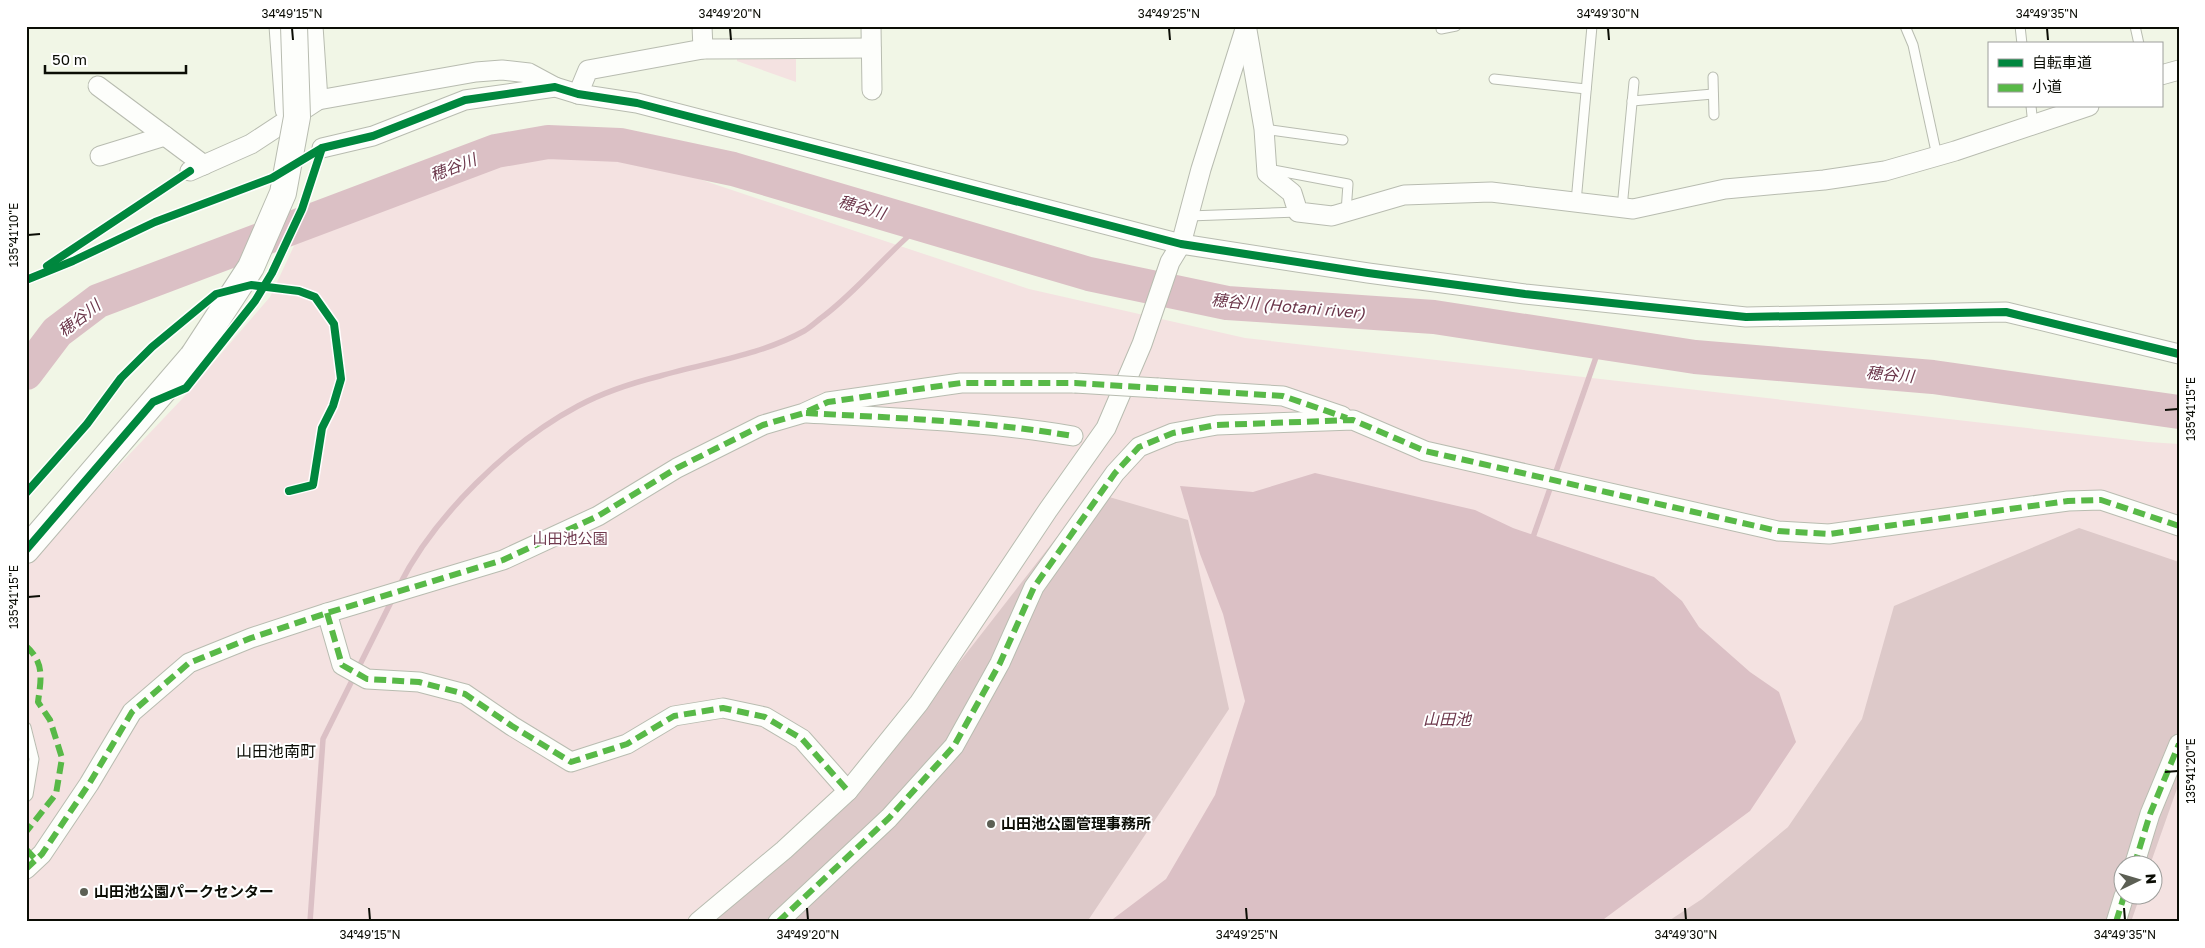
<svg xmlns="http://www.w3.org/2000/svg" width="2205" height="948" font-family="'Golos Text','Noto Sans JP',sans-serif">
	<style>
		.green { fill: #f4e2e1; fill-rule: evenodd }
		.forest { fill: #ddc9c9 }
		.water { fill: #dbc0c5 }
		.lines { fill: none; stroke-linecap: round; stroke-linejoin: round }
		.stream { stroke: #dbc0c5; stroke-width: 5.5 }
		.river { stroke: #dbc0c5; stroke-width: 34 }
		.lane-casing { stroke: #b8bcb0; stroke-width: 11 }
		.street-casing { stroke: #b8bcb0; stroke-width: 21 }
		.secondary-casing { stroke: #b8bcb0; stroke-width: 28 }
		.lane { stroke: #fdfefb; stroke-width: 9 }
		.street { stroke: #fdfefb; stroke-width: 19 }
		.secondary { stroke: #fdfefb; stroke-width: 26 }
		.street-bridge-casing { stroke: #b8bcb0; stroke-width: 21; stroke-linecap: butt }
		.secondary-bridge-casing { stroke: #b8bcb0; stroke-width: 28; stroke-linecap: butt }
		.street-bridge { stroke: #fdfefb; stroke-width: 19 }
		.secondary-bridge { stroke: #fdfefb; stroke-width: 26 }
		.quiet { stroke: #58b947; stroke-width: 6; stroke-dasharray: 12 6; stroke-linecap: butt }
		.cycleway-casing { stroke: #fff; stroke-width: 11 }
		.cycleway { stroke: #00873e; stroke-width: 8 }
		.ticks { fill: none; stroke: #0b0d05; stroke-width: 2 }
		.poi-dot { fill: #5c5f54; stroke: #fff; stroke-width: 2 }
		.labels { text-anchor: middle; stroke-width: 4; stroke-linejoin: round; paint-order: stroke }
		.park-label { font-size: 15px; fill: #703a4e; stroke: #fff }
		.poi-label { font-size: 15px; font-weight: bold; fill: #0b0d05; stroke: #fff; text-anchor: start }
		.water-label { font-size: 16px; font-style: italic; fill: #6b364a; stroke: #fff }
		.neighbourhood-label { font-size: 16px; fill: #0b0d05; stroke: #fff }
		.neatline { fill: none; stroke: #0b0d05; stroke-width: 2 }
		.ticks-label { font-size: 12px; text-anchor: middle; fill: #0b0d05 }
	</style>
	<rect width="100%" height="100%" fill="#f1f6e6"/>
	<g class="green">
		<path d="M737,56H796V82L737,61Z"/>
		<path d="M563,151L630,156L1029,289L1245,338L2148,442L2179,444V922H26V563L182,399L270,297L300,233L411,189L501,158ZM2122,866H2152V896H2122Z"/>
	</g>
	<g class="forest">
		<path d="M1092,492L1188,520L1229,709L1087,922H710L856,795Z"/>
		<path d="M2079,528L2179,562V783L2150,865L2122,866V896H2140L2131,922H1667L1702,899L1788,827L1862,719L1894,606Z"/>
	</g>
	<path class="water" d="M1315,473L1475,510L1513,528L1654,577L1682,601L1699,627L1750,672L1779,692L1796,742L1750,811L1600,922H1109L1166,879L1215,795L1245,701L1223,614L1200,554L1180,486L1253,492Z"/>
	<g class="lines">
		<g class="stream">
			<path d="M1532,540L1601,343"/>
			<path d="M399,586C434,516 510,442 578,406C604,392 632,383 660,376C708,362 759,356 804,331C811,327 818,320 825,315C860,288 887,253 921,225"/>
			<path d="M310,922L323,739L393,598"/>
		</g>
		<path class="river" d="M26,373L57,332L98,301L496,151L548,142L620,145L733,169L1089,274L1227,303L1434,317L1695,357L1933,377L2179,412"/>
		<g class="lane-casing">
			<g id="lane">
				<path d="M1905,26L1913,45L1937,156"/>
				<path d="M2020,26L2022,44"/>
				<path d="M2135,26L2139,44"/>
				<path d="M1441,29L1456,26"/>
				<path d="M1713,77L1714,115"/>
				<path d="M1494,79L1586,89"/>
				<path d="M1632,101L1713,94"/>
				<path d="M2031,106L2033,125"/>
				<path d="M1264,129L1343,140"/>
				<path d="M1268,169L1348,184L1346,212"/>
				<path d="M1576,202L1592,26"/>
				<path d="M1622,208L1634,82"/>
				<path d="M1189,216L1298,212"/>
				<path d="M26,727L34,759L28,795L26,797"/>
			</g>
		</g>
		<g class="street-casing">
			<g id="street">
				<path d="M279,26L285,110"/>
				<path d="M313,26L318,100"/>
				<path d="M702,26L703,49"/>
				<path d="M871,26L872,90"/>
				<path d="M1247,30L1264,129L1267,173L1292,193L1298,212L1332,216L1404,195L1491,192L1633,209L1725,189L1824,180L1885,171L1955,151L2089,106"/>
				<path d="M2161,75L2179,70"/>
				<path d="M98,86L204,165"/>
				<path d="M578,94L588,70L703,49L871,48"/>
				<path d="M322,148L373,136L465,100L555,87L578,94L637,103L1181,244L1368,273L1525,294L1746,317L2006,312L2179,354"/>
				<path d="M100,156L165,136"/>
				<path d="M190,171L251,144L318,100L476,72L502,70L529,73L555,87"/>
				<path d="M1158,388L1283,396L1342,416"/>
				<path d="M807,413C896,418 985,421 1073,436"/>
				<path d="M327,613L342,665L367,679L419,682L465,694L512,726L571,762L627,744L674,716L723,708L765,717L802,739L848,791"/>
				<path d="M2134,866L2150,814L2179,744"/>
				<path d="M26,869L42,854L89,784L132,712L189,663L251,638L327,613L503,560L598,516L677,468L763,425L804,413L828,402L961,383H1075"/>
				<path d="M698,922L784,850L848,791L919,703L1048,510L1106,428L1142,344L1170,262L1181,244L1201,169L1246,26"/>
				<path d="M778,922L889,818L954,746L1000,663L1034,587L1115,473L1139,447L1173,433L1217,425L1353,420L1425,451L1778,531L1829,534L2068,501L2101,500L2179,526"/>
				<path d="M2116,922L2124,896"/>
			</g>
		</g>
		<g class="secondary-casing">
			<path id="secondary" d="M26,550L193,356"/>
		</g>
		<use href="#lane" class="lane"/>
		<use href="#street" class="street"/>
		<use href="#secondary" class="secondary"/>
		<g class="street-bridge-casing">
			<path id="street-bridge" d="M1075,383L1158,388"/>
		</g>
		<g class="secondary-bridge-casing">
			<path id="secondary-bridge" d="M193,356L251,267L283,193L297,117L294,26"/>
		</g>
		<use href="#street-bridge" class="street-bridge"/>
		<use href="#secondary-bridge" class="secondary-bridge"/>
		<g class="quiet">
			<path d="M806,413C895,418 985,421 1073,436"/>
			<path d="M327,613L342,665L367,679L419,682L465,694L512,726L571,762L627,744L674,716L723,708L765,717L802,739L848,791"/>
			<path d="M26,646C45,663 41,679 38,702L50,720L62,758L56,794L26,832"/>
			<path d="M26,849L36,860"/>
			<path d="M2134,866L2150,814L2179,744"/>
			<path d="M26,869L42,854L89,784L132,712L189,663L251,638L327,613L503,560L598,516L677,468L763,425L804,413L828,402L961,383H1075L1283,396L1347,418"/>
			<path d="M778,922L889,818L954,746L1000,663L1034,587L1115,473L1139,447L1173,433L1217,425L1353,420L1425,451L1778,531L1829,534L2068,501L2101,500L2179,526"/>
			<path d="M2116,922L2124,896"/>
		</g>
		<g class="cycleway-casing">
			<g id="cycleway">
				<path d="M47,266L190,171"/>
				<path d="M26,280L73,261L155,222L272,178L322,148L373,136L465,100L555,87L578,94L637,103L1181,244L1368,273L1525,294L1746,317L2006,312L2179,354"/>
				<path d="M26,493L87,424L121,378L152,347L216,294L251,285L299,291L315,297L334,324L341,379L333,406L322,428L313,485L289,491"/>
				<path d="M26,550L153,402L186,388L255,301L272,273L302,209L322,148"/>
			</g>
		</g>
		<use href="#cycleway" class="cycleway"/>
	</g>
	<path class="ticks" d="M292,28L293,40M730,28L731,40M1169,28L1170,40M1608,28L1609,40M2047,28L2048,40M28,235L40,234M2165,410L2178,409M28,597L40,596M2165,772L2178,771M369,908L370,920M807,908L808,920M1246,908L1247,920M1685,908L1686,920M2124,908L2125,920"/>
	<g class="poi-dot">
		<circle cx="991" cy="824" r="5"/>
		<circle cx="84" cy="892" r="5"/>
	</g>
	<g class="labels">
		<g class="park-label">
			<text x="570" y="544">山田池公園</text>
		</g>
		<g class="poi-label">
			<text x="1001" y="829">山田池公園管理事務所</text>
			<text x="94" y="897">山田池公園パークセンター</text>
		</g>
		<g class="water-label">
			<text transform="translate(453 167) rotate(-21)" y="6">穂谷川</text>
			<text transform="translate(862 207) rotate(16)" y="6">穂谷川</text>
			<text transform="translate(1288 306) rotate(5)" y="6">穂谷川 (Hotani river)</text>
			<text transform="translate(79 318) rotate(-38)" y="6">穂谷川</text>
			<text transform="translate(1890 374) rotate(5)" y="6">穂谷川</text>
			<text x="1447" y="725">山田池</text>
		</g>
		<g class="neighbourhood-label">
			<text x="276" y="757">山田池南町</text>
		</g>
	</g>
	<rect width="2205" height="948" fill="none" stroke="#ffffff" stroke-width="55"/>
	<rect x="1988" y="42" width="175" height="65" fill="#ffffff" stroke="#9d9e9b"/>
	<rect x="1998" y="59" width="25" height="8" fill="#00873e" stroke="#9d9e9b"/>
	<text x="2032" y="68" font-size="15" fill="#0b0d05">自転車道</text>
	<rect x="1998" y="84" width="25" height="8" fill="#58b947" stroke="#9d9e9b"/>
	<text x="2032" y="92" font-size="15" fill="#0b0d05">小道</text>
	<g transform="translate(2138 880) rotate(85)"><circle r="24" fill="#ffffff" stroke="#9d9e9b"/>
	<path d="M0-4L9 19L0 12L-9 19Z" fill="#5c5f54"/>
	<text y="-8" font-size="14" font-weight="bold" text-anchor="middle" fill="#0b0d05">N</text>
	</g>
	<path d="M45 65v8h141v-8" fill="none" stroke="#0b0d05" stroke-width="2.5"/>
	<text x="52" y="65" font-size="15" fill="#0b0d05" stroke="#ffffff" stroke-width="4" paint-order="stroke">50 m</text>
	<rect x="28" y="28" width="2150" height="892" class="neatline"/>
	<g class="ticks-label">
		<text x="292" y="18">34°49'15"N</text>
		<text x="730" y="18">34°49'20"N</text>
		<text x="1169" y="18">34°49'25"N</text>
		<text x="1608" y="18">34°49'30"N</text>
		<text x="2047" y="18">34°49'35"N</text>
		<text transform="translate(14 235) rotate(-90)" y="4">135°41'10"E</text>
		<text transform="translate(2191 409) rotate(-90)" y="4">135°41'15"E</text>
		<text transform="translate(14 597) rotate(-90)" y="4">135°41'15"E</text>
		<text transform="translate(2191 771) rotate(-90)" y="4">135°41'20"E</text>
		<text x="370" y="939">34°49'15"N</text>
		<text x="808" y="939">34°49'20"N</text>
		<text x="1247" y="939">34°49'25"N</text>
		<text x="1686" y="939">34°49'30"N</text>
		<text x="2125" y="939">34°49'35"N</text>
	</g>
</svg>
